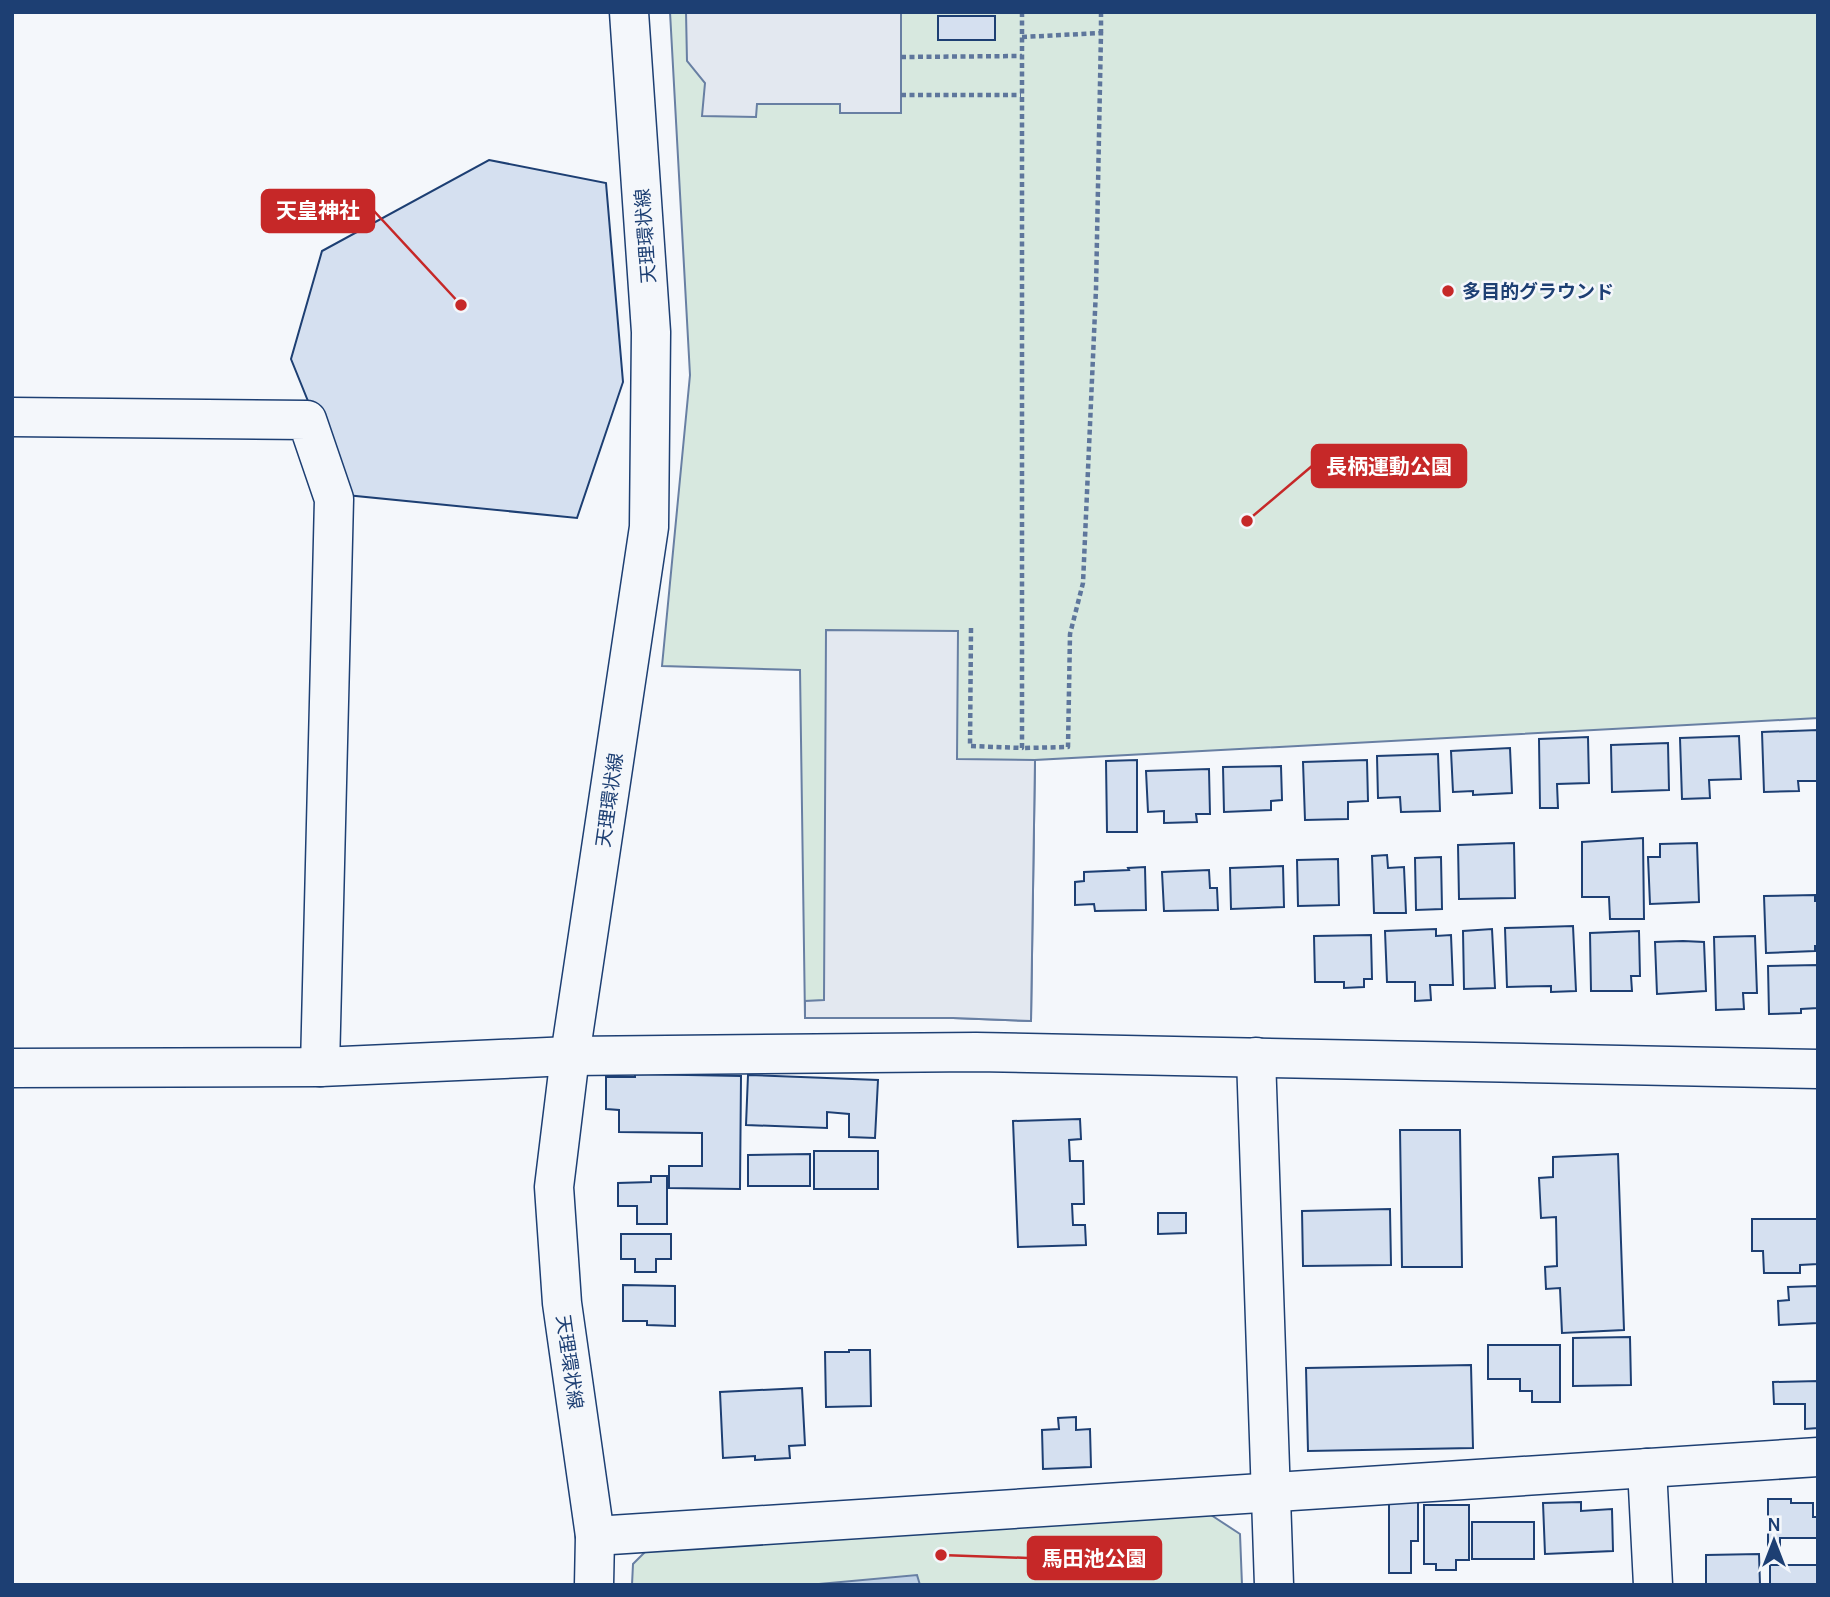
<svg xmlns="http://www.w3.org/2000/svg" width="1830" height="1597" font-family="Karla,'Noto Sans JP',sans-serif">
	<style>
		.green { fill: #d7e8df; stroke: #687fa3; stroke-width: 2 }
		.parking { fill: #e3e8f0; stroke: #687fa3; stroke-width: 2 }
		.water { fill: #bed0e5; stroke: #687fa3; stroke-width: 2 }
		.building { fill: #d5e0f0; stroke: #1d3f73; stroke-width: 2 }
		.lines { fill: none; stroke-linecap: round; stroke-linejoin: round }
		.minor-casing { stroke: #1d3f73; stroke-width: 41 }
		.major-casing { stroke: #1d3f73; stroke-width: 41 }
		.path { stroke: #5e769c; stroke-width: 4.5; stroke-dasharray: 5 3.5; stroke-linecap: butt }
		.minor { stroke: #f4f7fb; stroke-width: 38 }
		.major { stroke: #f4f7fb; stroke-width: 38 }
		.poi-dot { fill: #c62828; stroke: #f4f7fb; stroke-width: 2.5 }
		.labels { text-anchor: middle; stroke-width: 5; stroke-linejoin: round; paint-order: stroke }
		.street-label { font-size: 19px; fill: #1d3f73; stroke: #f4f7fb }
		.poi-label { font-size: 19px; font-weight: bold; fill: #1d3f73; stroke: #f4f7fb; text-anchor: start }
		.leader { fill: none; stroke: #c62828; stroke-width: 2.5 }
		.callout-dot { fill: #c62828; stroke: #f4f7fb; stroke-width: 2.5 }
		.callout { fill: #c62828; stroke: #c62828; stroke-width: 2.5 }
		.callout-label { font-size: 21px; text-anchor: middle; font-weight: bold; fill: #fff }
	</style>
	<rect width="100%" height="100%" fill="#f4f7fb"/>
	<g class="green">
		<path d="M670,12H1818V718L1035,760L1031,1021L953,1018H805L800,670L662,666L690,375Z"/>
		<path d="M1208,1513L1240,1534L1242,1585H632L633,1564L650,1547Z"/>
	</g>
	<g class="parking">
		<path d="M686,12H901V113H840V104H757L756,117L702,116L705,83L687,61Z"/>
		<path d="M826,630L958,631L957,759L1035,760L1031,1021L953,1018H805V1001L824,1000Z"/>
	</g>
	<path class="water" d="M917,1575L920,1585H808Z"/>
	<g class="building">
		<rect x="938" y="16" width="57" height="24"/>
		<path d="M489,160L606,183L623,382L577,518L346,495L291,359L322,251Z"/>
		<path d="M1818,730V781H1798L1799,791L1764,792L1762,732Z"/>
		<path d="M1739,736L1741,779L1709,780L1710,798L1682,799L1680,738Z"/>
		<path d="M1588,737L1589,783L1557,784L1558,808H1540L1539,739Z"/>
		<path d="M1668,743L1669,790L1612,792L1611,745Z"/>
		<path d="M1510,748L1512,793L1473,795V791L1453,792L1451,751Z"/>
		<path d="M1438,754L1440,811L1401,812L1400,797L1378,798L1377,756Z"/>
		<path d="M1137,760V832H1107L1106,761Z"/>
		<path d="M1367,760L1368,801L1348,802V819L1305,820L1303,762Z"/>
		<path d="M1281,766L1282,800L1271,801V810L1224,812L1223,767Z"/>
		<path d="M1209,769L1210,814H1196L1197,822L1164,823V811L1148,812L1146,771Z"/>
		<path d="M1643,838L1644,919H1610L1609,897H1582V842Z"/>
		<path d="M1514,843L1515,898L1459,899L1458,845Z"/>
		<path d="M1697,843L1699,902L1650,904L1648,857H1660V844Z"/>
		<path d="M1387,855L1388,868L1404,867L1406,913H1374L1372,856Z"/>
		<path d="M1441,857L1442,909L1416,910L1415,858Z"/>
		<path d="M1338,859L1339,905L1298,906L1297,860Z"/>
		<path d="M1283,866L1284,907L1231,909L1230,868Z"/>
		<path d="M1145,867L1146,910L1095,911L1094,904L1075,905V882L1084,881V872L1129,870L1128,868Z"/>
		<path d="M1209,870L1210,888H1217L1218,910L1164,911L1162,872Z"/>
		<path d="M1815,895V901H1818V946H1815V951L1766,953L1764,896Z"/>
		<path d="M1573,926L1576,991L1551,992V986L1507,987L1505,928Z"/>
		<path d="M1436,929V936L1451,935L1453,985H1430L1431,1000L1415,1001V982H1387L1385,931Z"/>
		<path d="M1492,929L1495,988L1464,989L1463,931Z"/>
		<path d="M1639,931L1640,976H1631L1632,991H1591L1590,933Z"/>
		<path d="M1371,935L1372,979H1364V987L1344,988V982H1315L1314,936Z"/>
		<path d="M1755,936L1757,993H1743L1744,1009L1716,1010L1714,937Z"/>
		<path d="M1683,941L1704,942L1706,991L1657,994L1655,942Z"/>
		<path d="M1818,965V1008L1801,1009V1013L1769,1014L1768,966Z"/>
		<path d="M635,1074L741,1076L740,1189L669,1188V1166H702V1133L619,1132V1110L606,1109V1077H635Z"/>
		<path d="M748,1075L878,1080L875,1138L849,1137V1114L827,1112V1128L746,1125Z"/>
		<path d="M1080,1119L1081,1139L1069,1140L1070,1161H1083L1084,1204H1072L1073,1225H1085L1086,1245L1018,1247L1013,1121Z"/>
		<path d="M1400,1130H1460L1462,1267H1402Z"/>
		<rect x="814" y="1151" width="64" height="38"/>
		<path d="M810,1154V1186H748V1155Z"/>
		<path d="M1618,1154L1624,1330L1562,1333L1560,1288L1546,1289L1545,1267L1557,1266L1556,1217L1541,1218L1539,1178L1553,1177V1157Z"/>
		<path d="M651,1176H667V1224H637V1206H618V1183L651,1182Z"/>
		<path d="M1390,1209L1391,1265L1303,1266L1302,1211Z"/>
		<path d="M1158,1213H1186V1233L1158,1234Z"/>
		<path d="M1752,1219H1818V1264L1800,1265V1273H1764L1763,1251H1752Z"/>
		<path d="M621,1234H671V1259H656V1272H635V1259H621Z"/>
		<path d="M623,1285L675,1286V1326L647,1325V1321H623Z"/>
		<path d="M1818,1286V1323L1779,1325L1778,1301L1789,1300L1788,1287Z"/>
		<path d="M1630,1337L1631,1385L1573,1386V1338Z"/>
		<path d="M1488,1345H1560V1402H1532V1391H1520V1379H1488Z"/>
		<path d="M849,1350H870L871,1406L826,1407L825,1352H849Z"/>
		<path d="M1471,1365L1473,1448L1308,1451L1306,1368Z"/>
		<path d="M1818,1381V1428L1805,1429V1404H1774L1773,1382Z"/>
		<path d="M802,1388L805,1445L789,1446L790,1458L755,1460V1456L723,1458L720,1392Z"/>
		<path d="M1076,1417V1430L1090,1429L1091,1467L1043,1469L1042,1430L1059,1429L1058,1418Z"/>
		<path d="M1389,1498H1418V1541H1411V1573H1389Z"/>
		<path d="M1768,1499H1791V1503H1813V1517H1818V1538H1780V1551H1768Z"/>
		<path d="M1581,1502V1511L1612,1509L1613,1551L1545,1554L1543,1503Z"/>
		<path d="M1424,1505H1469V1560H1456V1570H1436V1564H1424Z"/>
		<rect x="1472" y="1522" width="62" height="37"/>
		<path d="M1759,1554L1760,1585H1706V1555Z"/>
		<rect x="1770" y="1565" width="48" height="20"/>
	</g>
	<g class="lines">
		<g class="minor-casing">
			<g id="minor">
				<path d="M12,417L307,420L334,499L320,1067"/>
				<path d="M1256,1057L1274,1585"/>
				<path d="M12,1068L320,1067L570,1056L976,1052L1818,1069"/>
				<path d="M1647,1468L1653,1585"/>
				<path d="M595,1536L1818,1457"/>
			</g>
		</g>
		<g class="major-casing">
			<path id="major" d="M594,1585L595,1536L562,1303L554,1187L570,1056L649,527L651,332L629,12"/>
		</g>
		<g class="path">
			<path d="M1101,12V33"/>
			<path d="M1022,37L1101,33L1096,289L1083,583L1070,634L1068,747L1022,748"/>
			<path d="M901,57L1022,56"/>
			<path d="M901,95H1021"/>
			<path d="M971,628L970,746L1022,748V12"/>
		</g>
		<use href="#minor" class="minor"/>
		<use href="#major" class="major"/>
	</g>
	<circle class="poi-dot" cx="1448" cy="291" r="7"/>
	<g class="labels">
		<g class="street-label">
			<text transform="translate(645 236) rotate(-94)" y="7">天理環状線</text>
			<text transform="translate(609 800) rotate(-82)" y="7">天理環状線</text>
			<text transform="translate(570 1362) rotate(82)" y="7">天理環状線</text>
		</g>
		<g class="poi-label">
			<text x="1462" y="298">多目的グラウンド</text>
		</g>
	</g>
	<path class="leader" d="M461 305L374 211M1247 521L1312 466M941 1555L1028 1558"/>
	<g class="callout-dot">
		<circle cx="461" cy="305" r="7"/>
		<circle cx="1247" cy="521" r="7"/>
		<circle cx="941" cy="1555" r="7"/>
	</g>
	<g class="callout">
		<rect x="262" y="190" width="112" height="42" rx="7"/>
		<rect x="1312" y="445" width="154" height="42" rx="7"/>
		<rect x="1028" y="1537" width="133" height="42" rx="7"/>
	</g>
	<g class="callout-label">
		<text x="318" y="218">天皇神社</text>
		<text x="1389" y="474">長柄運動公園</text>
		<text x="1094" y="1566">馬田池公園</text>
	</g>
	<rect width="1830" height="1597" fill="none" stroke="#1d3f73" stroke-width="28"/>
	<g transform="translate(1774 1541)" stroke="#f4f7fb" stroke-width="5" paint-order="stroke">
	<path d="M0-5L12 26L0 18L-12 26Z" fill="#1d3f73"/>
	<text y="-10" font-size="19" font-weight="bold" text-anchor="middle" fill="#1d3f73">N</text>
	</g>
</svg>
